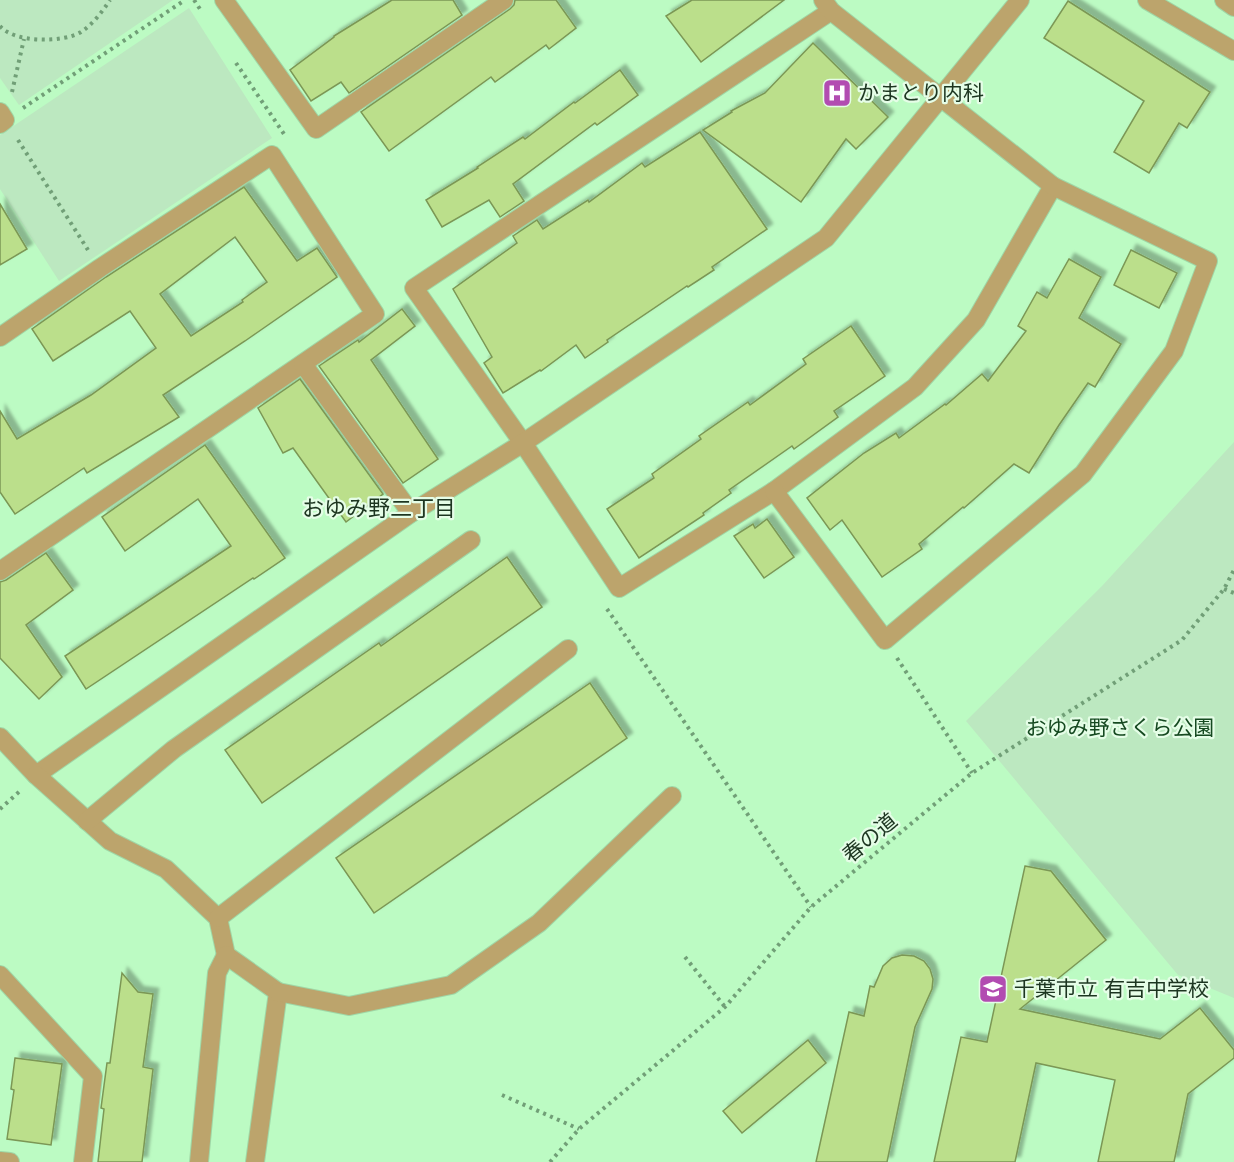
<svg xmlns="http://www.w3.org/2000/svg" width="1234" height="1162" font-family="Inter,'Noto Sans JP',sans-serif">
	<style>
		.green { fill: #bce8c0 }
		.building { fill: #bbdf8b; stroke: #7b9755; stroke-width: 1.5; fill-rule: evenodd; filter: url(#shadow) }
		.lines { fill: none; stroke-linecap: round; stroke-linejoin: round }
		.minor-casing { stroke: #9fd7a6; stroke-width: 20 }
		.path { stroke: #719f77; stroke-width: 4; stroke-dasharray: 3 4.5; stroke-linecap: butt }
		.minor { stroke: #bca46c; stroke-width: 18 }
		.labels { text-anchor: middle; stroke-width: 4.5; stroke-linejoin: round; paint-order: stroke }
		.poi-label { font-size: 21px; fill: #1c3520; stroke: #e5fde7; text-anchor: start }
		.park-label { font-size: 21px; fill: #154920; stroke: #e5fde7 }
		.street-label { font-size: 21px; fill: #1c3520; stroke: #e5fde7 }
		.neighbourhood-label { font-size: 22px; fill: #1c3520; stroke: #e5fde7 }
	</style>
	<defs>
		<filter id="shadow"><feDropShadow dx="5.5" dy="-5.5" stdDeviation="1.5" flood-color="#0004"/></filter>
	</defs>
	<rect width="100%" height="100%" fill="#bcfbc3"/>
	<g class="green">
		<path d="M0,0H173L19,105L0,78Z"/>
		<path d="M189,8L272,138L59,281L0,189V135Z"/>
		<path d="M1234,442V998L1178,975L966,721L1102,586Z"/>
	</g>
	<g class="building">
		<path d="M392,0H453L462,15L349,93L341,82L311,101L290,70L334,37V36Z"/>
		<path d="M515,0H556L576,28L549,49L546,45L495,82L491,77L389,151L361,112L510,9L514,5Z"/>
		<path d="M692,0H784L701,62L666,16Z"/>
		<path d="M1068,1L1210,92L1187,128L1179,123L1149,173L1114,152L1144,101L1044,38Z"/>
		<path d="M813,43L888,117L856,149L846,139L801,202L703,130L732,112L731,111L765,93Z"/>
		<path d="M620,70L638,95L597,125L595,123L513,184L524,201L500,217L489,200L442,227L426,200L478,168L477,167L523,137L525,139L574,102L575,103Z"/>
		<path d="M700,132L767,229L712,267L714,270L688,287L687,286L607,340L608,342L585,358L576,345L541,371L540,370L503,393L484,363L492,357L453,289L517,243L513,236L537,220L543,229L588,200L589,202L642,163L645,167Z"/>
		<path d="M244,187L297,261L317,248L337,277L245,341L163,395L179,417L87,473L84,468L15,514L0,492V411L17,439L91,395L156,348L130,311L53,361L32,329L106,277ZM235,237L267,282L242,300L243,302L191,336L160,294Z"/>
		<path d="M0,204L27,249L0,265Z"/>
		<path d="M1131,250L1177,273L1159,308L1114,285Z"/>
		<path d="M1069,259L1101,277L1079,318L1121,344L1095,387L1088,383L1059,425L1029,473L1014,464L964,508L963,507L919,544L922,549L882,577L842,520L830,530L807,498L864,453L896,433L899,438L945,404L946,405L982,374L988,381L1026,331L1018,326L1037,292L1047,298Z"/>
		<path d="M402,309L415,326L371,360L438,459L403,483L319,366L358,340L359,342Z"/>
		<path d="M851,326L885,376L834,411L838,417L794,449L792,446L729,490L731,493L703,513L704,515L639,558L607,509L654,478L652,474L701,439L699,436L748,402L750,405L806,364L803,359Z"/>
		<path d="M300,379L383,494L346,522L293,448L283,453L258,408Z"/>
		<path d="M205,445L285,558L254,579L253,578L86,689L65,656L231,546L198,499L125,551L102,517Z"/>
		<path d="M767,519L794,557L764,578L734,536L753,524L755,528Z"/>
		<path d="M46,553L73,590L26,625L62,677L39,699L0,658V582L6,580Z"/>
		<path d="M507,557L542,607L262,803L225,750L379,643L381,646Z"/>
		<path d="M590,683L627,738L374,913L336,858Z"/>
		<path d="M1025,866L1051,871L1106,940L1020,1009L1160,1039L1200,1008L1234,1050V1058L1188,1094L1174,1162H1098L1115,1080L1036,1063L1015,1162H934L961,1037L987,1042Z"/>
		<path d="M902,955L914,956L924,961L930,969L933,979L932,989L915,1027L887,1162H816L849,1012L864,1016L870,986L874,987L883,966L892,958Z"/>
		<path d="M122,973L138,992L153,994L143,1067L153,1069L142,1162H98L104,1109L101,1108L107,1063H110Z"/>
		<path d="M808,1040L826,1063L742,1133L723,1111Z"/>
		<path d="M15,1058L62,1064L51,1145L7,1139L14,1090L11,1089Z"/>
	</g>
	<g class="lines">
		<g class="minor-casing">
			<g id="minor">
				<path d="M224,0L316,129L504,0"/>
				<path d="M1147,0L1234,51"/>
				<path d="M1224,0L1234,7"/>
				<path d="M831,11L414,288L523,443L619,588L774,491L915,387L976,320L1053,186"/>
				<path d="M0,112L5,120L0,124"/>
				<path d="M0,337L100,268L272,155L375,314L0,571"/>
				<path d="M303,364L411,513"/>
				<path d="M774,491L885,640L1083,474L1174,351L1208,261L1053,186L831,11L823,0"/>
				<path d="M0,737L36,775L411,513L523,443L826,238L1020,0"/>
				<path d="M36,775L110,841L166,869L218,918L226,955L278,992L255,1162"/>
				<path d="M87,821L174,749L471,540"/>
				<path d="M218,918L568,649"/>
				<path d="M0,975L93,1076L83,1162"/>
				<path d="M278,992L349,1006L451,985L539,923L672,796"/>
				<path d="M0,1161L10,1162"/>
				<path d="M199,1162L217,973L226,955"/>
			</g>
		</g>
		<g class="path">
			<path d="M194,0L202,12"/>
			<path d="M0,26C14,43 63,43 81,32C93,24 102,12 110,0"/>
			<path d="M236,63L284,134"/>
			<path d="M12,92L24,39"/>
			<path d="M23,108L185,0"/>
			<path d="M18,140L88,250"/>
			<path d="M1224,589L1234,593"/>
			<path d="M607,609L811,907"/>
			<path d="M897,658L972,773"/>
			<path d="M0,809L21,790"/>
			<path d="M685,957L725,1007"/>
			<path d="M502,1095L579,1129"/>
			<path d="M550,1162L579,1129L725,1007L811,907L972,773L1182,640L1224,589L1234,570"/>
		</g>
		<use href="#minor" class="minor"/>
	</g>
	<defs>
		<g id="hospital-square" transform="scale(1.5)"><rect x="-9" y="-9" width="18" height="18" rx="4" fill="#b24cb1" stroke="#e5fde7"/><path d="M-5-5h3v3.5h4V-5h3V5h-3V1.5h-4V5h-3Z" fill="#fff"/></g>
		<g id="school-square" transform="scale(1.5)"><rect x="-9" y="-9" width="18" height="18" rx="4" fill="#b24cb1" stroke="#e5fde7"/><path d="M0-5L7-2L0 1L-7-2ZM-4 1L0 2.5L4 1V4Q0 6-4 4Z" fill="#fff"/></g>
	</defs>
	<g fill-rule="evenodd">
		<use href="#hospital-square" x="837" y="93"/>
		<use href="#school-square" x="993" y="989"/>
	</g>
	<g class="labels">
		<g class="poi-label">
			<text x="858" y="100">かまとり内科</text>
			<text x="1014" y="996">千葉市立 有吉中学校</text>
		</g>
		<g class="park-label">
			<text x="1120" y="735">おゆみ野さくら公園</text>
		</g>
		<g class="street-label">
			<text transform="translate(870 838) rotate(-40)" y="7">春の道</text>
		</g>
		<g class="neighbourhood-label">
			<text x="379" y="516">おゆみ野二丁目</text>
		</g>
	</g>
</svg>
